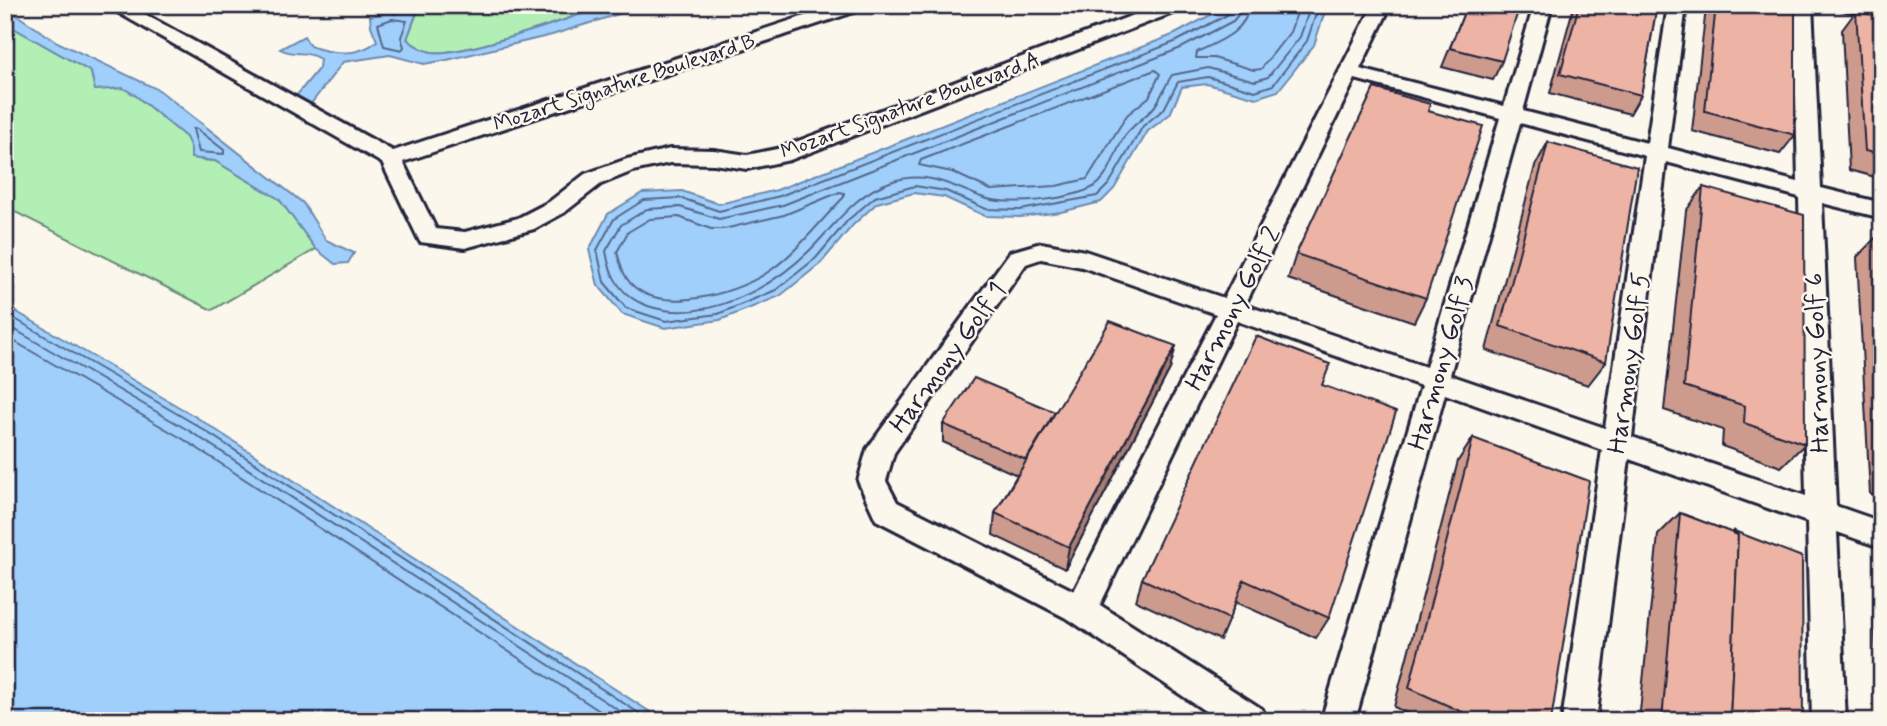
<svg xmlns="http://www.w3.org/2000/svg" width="1887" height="726" font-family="Mynerve,sans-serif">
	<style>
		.green { fill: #b2efb4; stroke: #6a8878; stroke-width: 2 }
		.water { fill: #a0cffc; stroke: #6e8aaf; stroke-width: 2 }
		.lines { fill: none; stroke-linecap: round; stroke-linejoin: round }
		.shore { stroke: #546788; stroke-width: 2 }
		.stream { stroke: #6e8aaf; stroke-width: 6 }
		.minor-casing { stroke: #22223b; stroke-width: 6 }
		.minor { fill: #fbf7ec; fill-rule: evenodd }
		.wall { fill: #cc9b8e; stroke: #22223b; stroke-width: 2 }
		.shaded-wall { fill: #a67e74; stroke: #22223b; stroke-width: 2 }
		.building { fill: #edb4a5; stroke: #22223b; stroke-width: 2 }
		.labels { text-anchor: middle; stroke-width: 5; stroke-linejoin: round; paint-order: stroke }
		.far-street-label { font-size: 21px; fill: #22223b; stroke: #fbf7ec }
		.street-label { font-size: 26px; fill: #22223b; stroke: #fbf7ec }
	</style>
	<rect width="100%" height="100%" fill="#fbf7ec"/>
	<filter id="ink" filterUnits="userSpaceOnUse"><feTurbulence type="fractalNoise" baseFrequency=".0143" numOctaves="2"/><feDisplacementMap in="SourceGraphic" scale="14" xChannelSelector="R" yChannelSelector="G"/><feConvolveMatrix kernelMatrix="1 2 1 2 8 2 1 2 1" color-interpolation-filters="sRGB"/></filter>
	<g filter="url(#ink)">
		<g class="green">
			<path d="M406,5H605C572,18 461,57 431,52C422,50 414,45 407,39L417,13L398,12V6Z"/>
			<path d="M5,23L91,72L95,90L123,88L135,95L186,137L201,160L215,161L279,199L316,249L212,310L5,207Z"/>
		</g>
		<g class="water">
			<path d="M605,5H647L552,35L447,60L424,64L390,55L343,62L310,105L299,106L292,101L319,68L320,59C304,49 294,57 280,49L304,36L310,46C332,54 359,57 377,41L371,26L370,16L391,12H417L407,39C414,45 422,50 431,52C462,57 572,18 605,5Z"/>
			<path d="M1229,5H1327L1314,45L1278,91L1256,98L1207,84L1182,87L1170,114L1148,131L1114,189L1101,202L1061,212L1021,217L985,216L944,197L914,193L877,203L853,225L821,263L780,296L720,320L665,328L622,314L598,285L589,250L608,214L642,193L682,191L719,204L777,190L1175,34Z"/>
			<path d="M5,7L55,41L159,90L303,203L326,240L354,253L348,263L335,264L316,249L279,199L215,161L191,158V148L186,137L135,95L123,88L95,90L91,72L5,23Z"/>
			<path d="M5,305L196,417L664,721H5Z"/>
		</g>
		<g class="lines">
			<g class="shore">
				<path d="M1231,5L1227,15L1177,41L780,196L719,211L681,198L644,200L614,219L597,250L604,282L626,308L666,321L718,314L776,290L816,258L848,220L875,197L915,186L946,191L986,209L1020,210L1097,196L1109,184L1143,126L1164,109L1178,82L1208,77L1255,91L1273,85L1307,41L1319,5"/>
				<path d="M1240,5L1238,15L1233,21L1181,48L783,205L719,219L680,207L647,209L621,225L606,251C610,278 622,297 648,306C704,325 772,288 810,250C836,224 855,194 890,182C925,170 949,184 981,197C1003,207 1081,200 1099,183C1112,170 1115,152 1124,137C1132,125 1145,118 1154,107C1162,97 1165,85 1172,75L1208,68L1255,81L1268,77L1300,37L1311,5"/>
				<path d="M1250,5C1245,33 1220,41 1197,52L1196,58H1214L1254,70L1261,69L1290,32L1300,5"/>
				<path d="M392,19L407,21L401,37L404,47L402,50L384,46L378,24Z"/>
				<path d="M1155,70L1160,74L1149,97L1127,115L1087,179L1056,186L991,190L952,172L919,165L921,160Z"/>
				<path d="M193,129H197L224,150V154L199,152Z"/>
				<path d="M840,192L844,193V197C820,221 799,250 771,270C741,292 670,313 637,289C624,280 621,266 617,252L628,232L650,219L679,217L711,229H724L784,215Z"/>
				<path d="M5,313L193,423L651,721"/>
				<path d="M5,324L188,430L635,721"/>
				<path d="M5,336L183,439L615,721"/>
			</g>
			<path class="stream" d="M394,6L395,12"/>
			<g class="minor-casing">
				<g id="minor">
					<path d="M105,5H128L393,151L838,5H866L863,9L403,162L436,229L465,232L518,218L549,202L585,174L627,159L670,149L714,150L747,155L777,149L1160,5H1186L1183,9L790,160L747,169L714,164L670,163L633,171L601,184L565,212L534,229L465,248L420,242L382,163Z"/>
					<path d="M1373,5H1391L1360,69L1504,106L1534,5H1552L1523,111L1647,143L1668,5H1686L1668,148L1798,182L1794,5H1812L1821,188L1882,203V218L1822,203L1836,506L1882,522V548L1837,532L1846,721H1812L1807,522L1629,459L1596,721H1562L1602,450L1445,394L1355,721H1321L1421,386L1237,321L1100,605L1262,709L1267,721H1220L1070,620L876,520L858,481L867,449L1010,252L1041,243L1085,251L1224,298ZM1355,79L1500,118L1426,367L1245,305ZM1520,123L1645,156L1605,428L1450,375ZM1666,162L1799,197L1806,496L1632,437ZM1041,259L1082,267L1216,314L1074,591L897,502L886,481L894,453L1026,264Z"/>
					<path d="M1839,5L1882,7V18L1842,9Z"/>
				</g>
			</g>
			<use href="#minor" class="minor"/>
		</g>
		<g class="wall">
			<path d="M1467,5L1502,61L1493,80L1442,67Z"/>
			<path d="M1574,5H1657L1641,95L1630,114L1550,93Z"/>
			<path d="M1708,5H1795V135L1780,154L1692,131L1706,8Z"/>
			<path d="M1856,11L1882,17V179L1849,170L1842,30Z"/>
			<path d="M1428,111L1426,298L1414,322L1288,279L1296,254Z"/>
			<path d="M1548,142L1606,362L1588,385L1486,350L1535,166Z"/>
			<path d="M1703,187L1805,444L1781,467L1722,446L1723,430L1664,410L1686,211Z"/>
			<path d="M1880,233H1882V498L1870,494L1857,257Z"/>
			<path d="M1170,369L1065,569L993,535L995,513L1017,475L943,442V424L1055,412Z"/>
			<path d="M1322,385L1329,618L1316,638L1236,602L1220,640L1136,601L1142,579Z"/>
			<path d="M1473,438L1551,721H1423L1394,707L1458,461Z"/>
			<path d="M1680,513L1732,533L1734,531L1803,721H1639L1658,535Z"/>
			<path d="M1882,606V721H1879L1874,611Z"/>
		</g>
		<path class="shaded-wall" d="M1176,346L1170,369L1065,569L1069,547Z"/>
		<g class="building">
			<path d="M1467,5H1520L1502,61L1450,48Z"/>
			<path d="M1579,5H1657L1641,95L1560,74Z"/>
			<path d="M1716,5H1795V135L1705,111Z"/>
			<path d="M1856,11L1882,17V155L1865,151Z"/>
			<path d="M1374,88L1430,104L1428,111L1483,126L1426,298L1296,254Z"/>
			<path d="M1548,142L1637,167L1606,362L1500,326Z"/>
			<path d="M1703,187L1804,215L1805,444L1744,423L1745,406L1684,386Z"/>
			<path d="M1880,233H1882V262Z"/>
			<path d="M1110,321L1176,346L1069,547L995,513Z"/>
			<path d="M1256,336L1330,364L1322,385L1396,412L1329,618L1244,580L1229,619L1142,579Z"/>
			<path d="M974,378L1055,412L1026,460L943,424Z"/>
			<path d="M1473,438L1589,481L1551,721H1482L1409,688Z"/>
			<path d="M1680,513L1738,535L1730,721H1662Z"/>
			<path d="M1734,531L1802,557L1803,721H1730L1738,535L1734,533Z"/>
		</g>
	</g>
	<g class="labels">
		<g class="far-street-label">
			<text transform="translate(624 82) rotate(-18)" y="7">Mozart Signature Boulevard B</text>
			<text transform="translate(910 105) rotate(-20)" y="7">Mozart Signature Boulevard A</text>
		</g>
		<g class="street-label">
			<text transform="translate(1232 308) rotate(-63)" y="9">Harmony Golf 2</text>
			<text transform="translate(947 357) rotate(-54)" y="9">Harmony Golf 1</text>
			<text transform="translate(1440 363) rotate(-74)" y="9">Harmony Golf 3</text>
			<text transform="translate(1628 363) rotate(-82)" y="9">Harmony Golf 5</text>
			<text transform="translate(1816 363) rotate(-92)" y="9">Harmony Golf 6</text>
		</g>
	</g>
	<rect width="1887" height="726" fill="none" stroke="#fbf7ec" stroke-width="28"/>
	<rect x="14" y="14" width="1859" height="698" fill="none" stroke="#22223b" stroke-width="2.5" filter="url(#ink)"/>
</svg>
